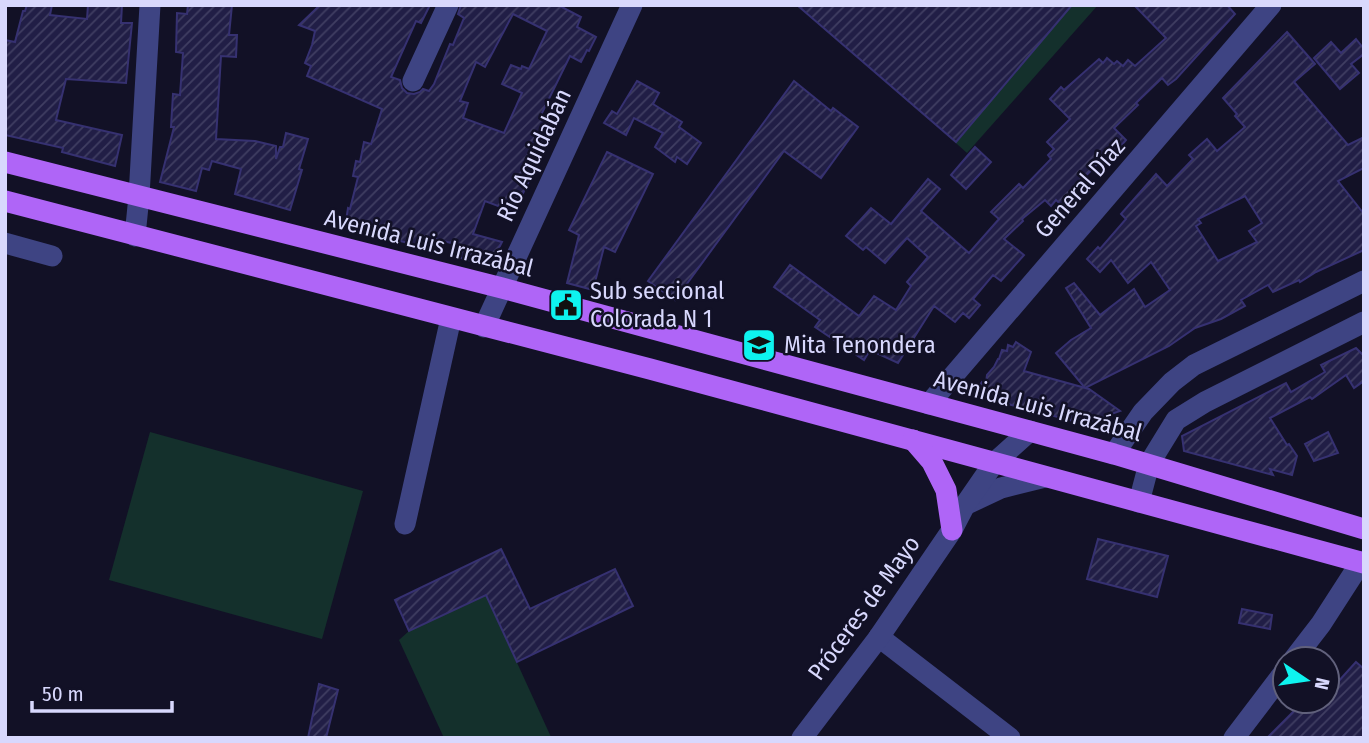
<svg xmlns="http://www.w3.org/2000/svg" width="1369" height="743" font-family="'Fira Sans Condensed',sans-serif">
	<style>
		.park { fill: #14302c }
		.building { fill: url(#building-hatch); stroke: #363171; stroke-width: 2; fill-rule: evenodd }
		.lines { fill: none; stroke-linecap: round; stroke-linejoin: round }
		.minor { stroke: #3e4483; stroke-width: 21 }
		.major { stroke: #af65f7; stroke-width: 21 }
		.labels { text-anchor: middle; stroke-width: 5; stroke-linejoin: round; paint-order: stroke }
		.street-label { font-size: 24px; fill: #d8d8fd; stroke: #121126 }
		.poi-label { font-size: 24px; fill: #d8d8fd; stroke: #121126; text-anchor: start }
	</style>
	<defs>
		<pattern id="building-hatch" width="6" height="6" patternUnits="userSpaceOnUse" patternTransform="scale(1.75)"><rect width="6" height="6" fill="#211e46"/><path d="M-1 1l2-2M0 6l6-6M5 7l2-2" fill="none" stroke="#403e62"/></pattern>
	</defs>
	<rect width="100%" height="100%" fill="#121126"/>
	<g class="park">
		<path d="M802,5H1098L967,153Z"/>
		<path d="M150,432L363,491L322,639L109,580Z"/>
		<path d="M486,595L551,737L549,738H444L399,640L409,631Z"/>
	</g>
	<g class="building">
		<path d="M27,5H52L50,15L87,19L88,5H122L121,23H132L126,83L66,79L56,120L122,135L115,166L62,152L63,148L5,135V40L15,42L23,11H25Z"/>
		<path d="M188,5H232L229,35H237L236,57L221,56L216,139L255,141L276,146V159L280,147H283L286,133L308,139L299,169L302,170L290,210L235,194L241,169L212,161L209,170L202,168L196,191L160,182L174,127H171L173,94L180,95L183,53L176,52L177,13L187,14Z"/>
		<path d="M320,5H430L421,23L416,21L391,77L400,80L402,88L407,93L414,94L420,92L423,89L429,91L434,84L450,44L453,45L464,18L458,14L461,5H558L581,17L577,27L596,37L589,51L587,50L581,62L570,56L540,117L556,125L514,212L485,201L473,234L502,242L490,266L450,255L455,244L424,236L420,246L345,227L348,208L350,209L358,177L353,176L356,161L360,162L364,142L371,144L382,109L307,76L311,66L305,63L312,45L315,31L299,25ZM513,14L547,31L529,69L522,66L521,69L511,65L502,84L522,93L504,133L463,118L468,103L460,101L476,62L485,67Z"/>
		<path d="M797,5H1072L956,142Z"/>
		<path d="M1134,5H1227L1235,14L1176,79L1168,85L1162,78L1136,103L1138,105L1114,128L1126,140L1109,160L1105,156L1072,190L1078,195L1066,209L1056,200L1051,206L1045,200L1022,219L1023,221L1004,239L1024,255L1001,281L993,275L973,299L980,305L969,318L963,313L955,322L934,306L898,363L870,350L864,360L815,327L820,320L774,287L790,265L859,316L874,296L896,310L911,286L907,282L928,257L907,238L885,263L866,247L863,250L846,236L871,208L891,224L928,179L940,189L921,211L969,253L999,219L991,212L1019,184L1023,188L1051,159L1048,155L1054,149L1047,142L1070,119L1050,99L1061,87L1064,90L1099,59L1103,63L1107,58L1114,64L1117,61L1123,66L1128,60L1135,66L1166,38Z"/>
		<path d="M1287,32L1315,64L1294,82L1348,145L1364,137V168L1338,181L1364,214V250L1316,272L1300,282L1299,280L1273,292L1268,285L1241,300L1245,306L1221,319L1195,328L1169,346L1085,388L1056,353L1071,340L1091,328L1066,288L1074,283L1100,315L1134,289L1145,307L1170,290L1151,262L1128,283L1111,260L1100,272L1087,259L1098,247L1100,249L1126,219L1121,214L1156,174L1167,186L1193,159L1189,155L1207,139L1217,151L1245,127L1235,116L1237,114L1223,98ZM1245,196L1262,223L1249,231L1257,242L1218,261L1196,226L1201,223L1198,219Z"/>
		<path d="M1356,39L1364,49V54L1351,64L1359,73L1340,89L1314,58L1331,42L1341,53Z"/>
		<path d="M637,81L659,93L653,104L682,122L679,127L701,143L687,164L677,157L675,162L655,147L663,133L634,118L626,135L604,123L612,111L617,114Z"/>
		<path d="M794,81L831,111L833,108L858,127L821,178L784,151L675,300L648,281Z"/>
		<path d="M975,147L991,162L966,189L951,175Z"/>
		<path d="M607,152L653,174L615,252L604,247L593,290L567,283L579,235L569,230Z"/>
		<path d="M1016,342L1031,352L1024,371L1089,389L1120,411L1097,419L1093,426L973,395L982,382L986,383L987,375L994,367L998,359H999L1002,350L1007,351L1008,345L1013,347Z"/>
		<path d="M1356,348L1364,356V381L1354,388L1346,375L1312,399L1310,397L1270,418L1287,445L1289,444L1297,456L1292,475L1270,469L1273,475L1184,451L1182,436L1286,383L1291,392L1325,372L1321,365Z"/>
		<path d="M1328,432L1338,453L1314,461L1305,444Z"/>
		<path d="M1098,539L1168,556L1157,597L1087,579Z"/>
		<path d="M501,549L530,609L615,569L633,606L517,662L486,595L409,631L395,600Z"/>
		<path d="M1242,609L1272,615L1270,629L1239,623Z"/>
		<path d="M1356,662L1364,669V738H1267L1297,708L1301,712L1313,701H1327V694Z"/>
		<path d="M319,684L338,690L326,738H308Z"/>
	</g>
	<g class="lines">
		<g class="minor">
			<path d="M413,81L448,5"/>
			<path d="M135,236L139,196L150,5"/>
			<path d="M5,243L52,256"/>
			<path d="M484,327L632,5"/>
			<path d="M929,404L1271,5"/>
			<path d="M1114,454L1143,412L1172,382L1194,365L1364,281"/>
			<path d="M1139,502L1149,464L1176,420L1205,402L1364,322"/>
			<path d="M967,504L1001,488L1045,477"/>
			<path d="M405,524L451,318"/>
			<path d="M879,637L1010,738"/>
			<path d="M1294,659L1321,624L1361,562"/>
			<path d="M802,738L879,637L952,530L965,505L994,463L1030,431"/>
			<path d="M1234,738L1285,671"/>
		</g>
		<g class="major">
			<path d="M5,162L502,288L1114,454L1364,529"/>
			<path d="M5,201L650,369L1364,563"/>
			<path d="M913,440L932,462L946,490L952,530"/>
		</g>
	</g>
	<defs>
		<g id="civic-square" transform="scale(1.75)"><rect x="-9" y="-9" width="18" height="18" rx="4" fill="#0ef3ef" stroke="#121126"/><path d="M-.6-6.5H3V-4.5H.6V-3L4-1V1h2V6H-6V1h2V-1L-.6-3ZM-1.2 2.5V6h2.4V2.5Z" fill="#111"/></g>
		<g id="school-square" transform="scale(1.75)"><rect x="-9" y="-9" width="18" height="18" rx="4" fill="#0ef3ef" stroke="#121126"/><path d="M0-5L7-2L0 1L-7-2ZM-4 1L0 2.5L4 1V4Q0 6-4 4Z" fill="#111"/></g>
	</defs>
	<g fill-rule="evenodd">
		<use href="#civic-square" x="566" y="305"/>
		<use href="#school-square" x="759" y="345"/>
	</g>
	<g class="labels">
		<g class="street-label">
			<text transform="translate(534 155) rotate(-65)" y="8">Río Aquidabán</text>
			<text transform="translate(1080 188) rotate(-49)" y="8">General Díaz</text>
			<text transform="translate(429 243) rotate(14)" y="8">Avenida Luis Irrazábal</text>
			<text transform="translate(1038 406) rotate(15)" y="8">Avenida Luis Irrazábal</text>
			<text transform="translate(864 608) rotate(-54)" y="8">Próceres de Mayo</text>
		</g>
		<g class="poi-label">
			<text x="590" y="299">Sub seccional<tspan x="590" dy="28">Colorada N 1</tspan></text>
			<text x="784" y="353">Mita Tenondera</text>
		</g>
	</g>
	<rect width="1369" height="743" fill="none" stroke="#d8d8fd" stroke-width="14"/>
	<g transform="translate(1306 680) rotate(103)"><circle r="33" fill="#121126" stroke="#61617c" stroke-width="2"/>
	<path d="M0-5L12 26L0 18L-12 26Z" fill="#0ef3ef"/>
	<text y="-10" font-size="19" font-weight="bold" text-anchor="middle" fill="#d8d8fd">N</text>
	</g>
	<path d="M32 701v10h140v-10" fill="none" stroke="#d8d8fd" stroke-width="3.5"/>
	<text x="42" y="701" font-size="21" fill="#d8d8fd" stroke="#121126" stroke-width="5" paint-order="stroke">50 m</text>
</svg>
